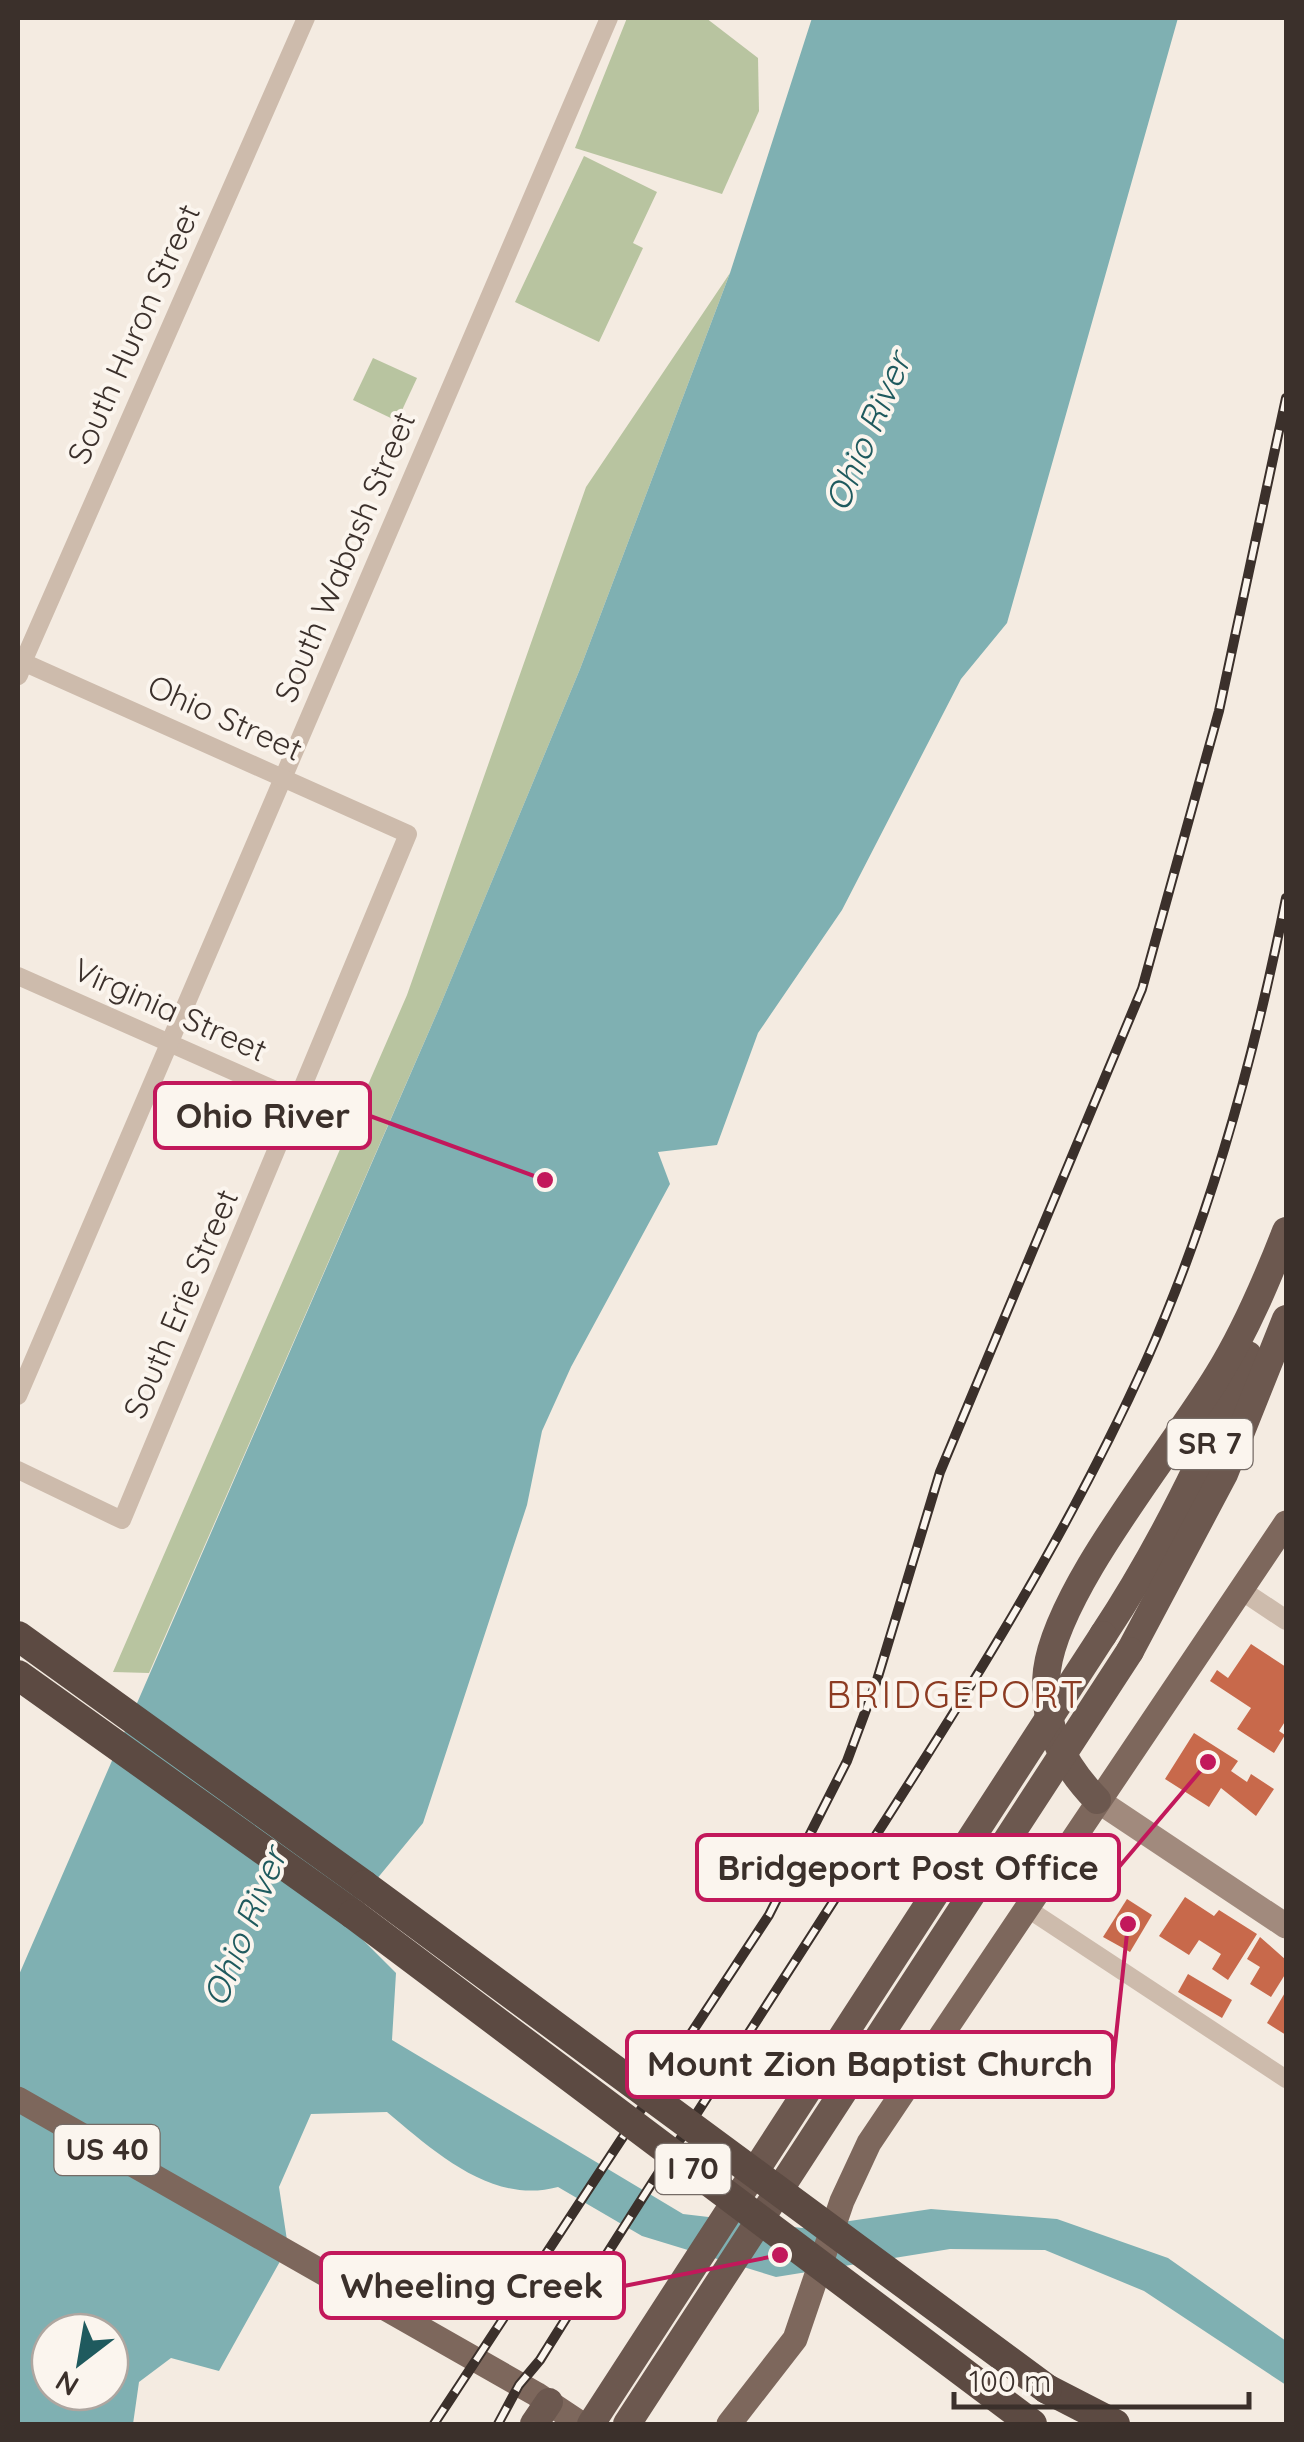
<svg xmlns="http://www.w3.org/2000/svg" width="1304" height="2442" font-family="Quicksand,sans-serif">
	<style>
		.green { fill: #b8c4a0 }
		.water { fill: #7fb0b2; fill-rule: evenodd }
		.building { fill: #c8694b }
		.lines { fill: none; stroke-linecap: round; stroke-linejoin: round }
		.minor { stroke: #cdbbac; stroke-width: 18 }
		.tertiary { stroke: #cdbbac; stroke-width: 20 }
		.secondary { stroke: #a18a7d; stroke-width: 25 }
		.primary { stroke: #7d675c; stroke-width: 25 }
		.trunk { stroke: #6c584f; stroke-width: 28 }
		.motorway { stroke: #5c4a42; stroke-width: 30 }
		.rail-casing { stroke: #3b302b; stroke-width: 10 }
		.rail { stroke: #fbf5ee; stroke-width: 6; stroke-dasharray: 19; stroke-linecap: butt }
		.trunk-bridge { stroke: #6c584f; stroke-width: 28 }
		.motorway-bridge { stroke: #5c4a42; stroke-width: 30 }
		.labels { text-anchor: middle; stroke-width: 8; stroke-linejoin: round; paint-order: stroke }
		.shield { fill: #fbf5ee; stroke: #756b66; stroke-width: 2.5 }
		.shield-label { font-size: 30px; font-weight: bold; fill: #3b302b }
		.street-label { font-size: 32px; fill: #3b302b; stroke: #fbf5ee }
		.water-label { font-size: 35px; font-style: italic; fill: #1f5a5e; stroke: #fbf5ee }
		.quarter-label { font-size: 38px; letter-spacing: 2.5px; fill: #8c3b22; stroke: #fbf5ee }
		.leader { fill: none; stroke: #c2185b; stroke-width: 4 }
		.callout-dot { fill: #c2185b; stroke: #fbf5ee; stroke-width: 4 }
		.callout { fill: #fbf5ee; stroke: #c2185b; stroke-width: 4 }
		.callout-label { font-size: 35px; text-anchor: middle; font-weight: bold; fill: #3b302b }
	</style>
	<rect width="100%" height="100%" fill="#f4ebe1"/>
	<g class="green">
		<path d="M627,18H706L758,58L759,111L722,194L575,148Z"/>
		<path d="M584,156L657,192L633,243L643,248L599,342L515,302Z"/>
		<path d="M730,273L580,669L440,1006L149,1673L113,1672L407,995L586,487Z"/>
		<path d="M373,358L417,378L397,421L353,400Z"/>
	</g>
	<path class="water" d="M812,18H1178L1007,623L961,679L842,910L758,1033L717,1145L658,1152L670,1184L571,1367L542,1431L527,1505L423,1823L343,1920L396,1973L392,2040L683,2214L802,2228L931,2209L1057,2219L1168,2258L1286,2341V2385L1144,2291L1045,2250L950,2249L776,2277L642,2236L558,2187C492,2205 435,2152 387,2112L311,2114L279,2187L288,2247L219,2371L171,2358L139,2382L133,2424H18V1977L440,1006L580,669L730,273ZM50,2332H110V2392H50Z"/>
	<g class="building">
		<path d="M1251,1644L1286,1667V1720L1279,1731L1285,1735L1274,1753L1237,1729L1251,1708L1210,1681L1217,1670L1228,1678Z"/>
		<path d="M1194,1733L1238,1761L1231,1771L1247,1782L1251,1774L1274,1789L1256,1816L1221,1788L1209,1807L1165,1779Z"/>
		<path d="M1185,1897L1214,1916L1219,1910L1257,1934L1228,1980L1212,1969L1221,1954L1199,1940L1189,1955L1159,1936Z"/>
		<path d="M1127,1899L1152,1915L1130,1952L1103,1937Z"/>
		<path d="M1260,1937L1286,1960V1973L1271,1997L1250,1984L1260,1967L1247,1959Z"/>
		<path d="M1188,1974L1232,2000L1222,2018L1178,1992Z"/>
		<path d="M1286,1991V2035L1267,2023Z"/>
	</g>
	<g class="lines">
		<g class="minor">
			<path d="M18,976L298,1100"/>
			<path d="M18,1396L609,18"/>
			<path d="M18,1470L122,1520L408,834L23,662L306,18"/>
			<path d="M1025,1907L1286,2079"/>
		</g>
		<g class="tertiary">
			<path d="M18,660L23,662L18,675"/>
			<path d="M1241,1590L1286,1620"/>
		</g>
		<path class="secondary" d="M1097,1800L1286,1926"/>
		<g class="primary">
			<path d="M18,2099L536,2394L581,2424"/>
			<path d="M729,2424L795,2339L842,2201L869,2143L1286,1523"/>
		</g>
		<g class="trunk">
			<path d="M1103,1635C1162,1546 1206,1453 1248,1355"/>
			<path d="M1130,1651L1224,1474L1286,1319"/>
			<path d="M1097,1800C1062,1764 1041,1723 1047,1670C1058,1587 1172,1451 1218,1375C1246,1330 1267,1280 1286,1231"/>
			<path d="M534,2424L549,2402"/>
		</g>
		<g class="motorway">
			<path d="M18,1636L364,1885"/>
			<path d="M18,1675L353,1914"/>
			<path d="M1047,2389L1115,2424"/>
		</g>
		<g class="rail-casing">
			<g id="rail">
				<path d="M434,2424L769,1915L847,1761L877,1680L940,1472L1142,989L1219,711L1286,398"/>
				<path d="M498,2424L519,2385L540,2360C644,2193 752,2029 858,1863C964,1699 1067,1537 1147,1359C1212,1213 1255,1054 1286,898"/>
			</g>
		</g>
		<use href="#rail" class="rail"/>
		<g class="trunk-bridge">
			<path d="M591,2424L1103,1635"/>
			<path d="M627,2424L1130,1651"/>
		</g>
		<g class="motorway-bridge">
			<path d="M364,1885L1047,2389"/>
			<path d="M353,1914L1032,2424"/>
		</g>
	</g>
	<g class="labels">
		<g class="shield">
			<rect x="1167.5" y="1419" width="85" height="50" rx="8"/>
			<rect x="54.5" y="2125" width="105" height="50" rx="8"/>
			<rect x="655.5" y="2144" width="75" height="50" rx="8"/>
		</g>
		<g class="shield-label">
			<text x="1210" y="1454">SR 7</text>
			<text x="107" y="2160">US 40</text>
			<text x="693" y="2179">I 70</text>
		</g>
		<g class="street-label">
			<text transform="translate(134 334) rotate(-66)" y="11">South Huron Street</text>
			<text transform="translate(345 557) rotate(-67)" y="11">South Wabash Street</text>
			<text transform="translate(225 718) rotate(24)" y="11">Ohio Street</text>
			<text transform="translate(170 1010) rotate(24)" y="11">Virginia Street</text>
			<text transform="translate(181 1304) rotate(-67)" y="11">South Erie Street</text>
		</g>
		<g class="water-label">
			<text transform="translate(868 432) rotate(-67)" y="12">Ohio River</text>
			<text transform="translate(245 1927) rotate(-68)" y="12">Ohio River</text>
		</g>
		<g class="quarter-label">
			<text x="956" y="1708">BRIDGEPORT</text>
		</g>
	</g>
	<path class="leader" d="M545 1180L370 1116M1208 1762L1119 1867M1128 1924L1113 2064M780 2255L624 2286"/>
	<g class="callout-dot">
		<circle cx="545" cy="1180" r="10"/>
		<circle cx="1208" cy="1762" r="10"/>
		<circle cx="1128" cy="1924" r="10"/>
		<circle cx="780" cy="2255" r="10"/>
	</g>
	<g class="callout">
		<rect x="155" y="1083" width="215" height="65" rx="10"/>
		<rect x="697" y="1835" width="422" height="65" rx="10"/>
		<rect x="627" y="2032" width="486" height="65" rx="10"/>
		<rect x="321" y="2253" width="303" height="65" rx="10"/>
	</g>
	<g class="callout-label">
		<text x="263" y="1128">Ohio River</text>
		<text x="908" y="1880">Bridgeport Post Office</text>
		<text x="870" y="2076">Mount Zion Baptist Church</text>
		<text x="472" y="2298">Wheeling Creek</text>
	</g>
	<rect width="1304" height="2442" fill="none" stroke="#3b302b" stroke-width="40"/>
	<g transform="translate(80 2362) rotate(211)"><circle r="48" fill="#fbf5ee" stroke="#aea6a0" stroke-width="2.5"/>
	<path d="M0-8L18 38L0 25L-18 38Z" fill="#1f5a5e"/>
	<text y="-15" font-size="28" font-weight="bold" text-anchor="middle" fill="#3b302b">N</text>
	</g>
	<path d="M954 2392v15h295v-15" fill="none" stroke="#3b302b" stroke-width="5"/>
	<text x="969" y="2392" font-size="30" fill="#3b302b" stroke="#fbf5ee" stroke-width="8" paint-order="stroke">100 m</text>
</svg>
